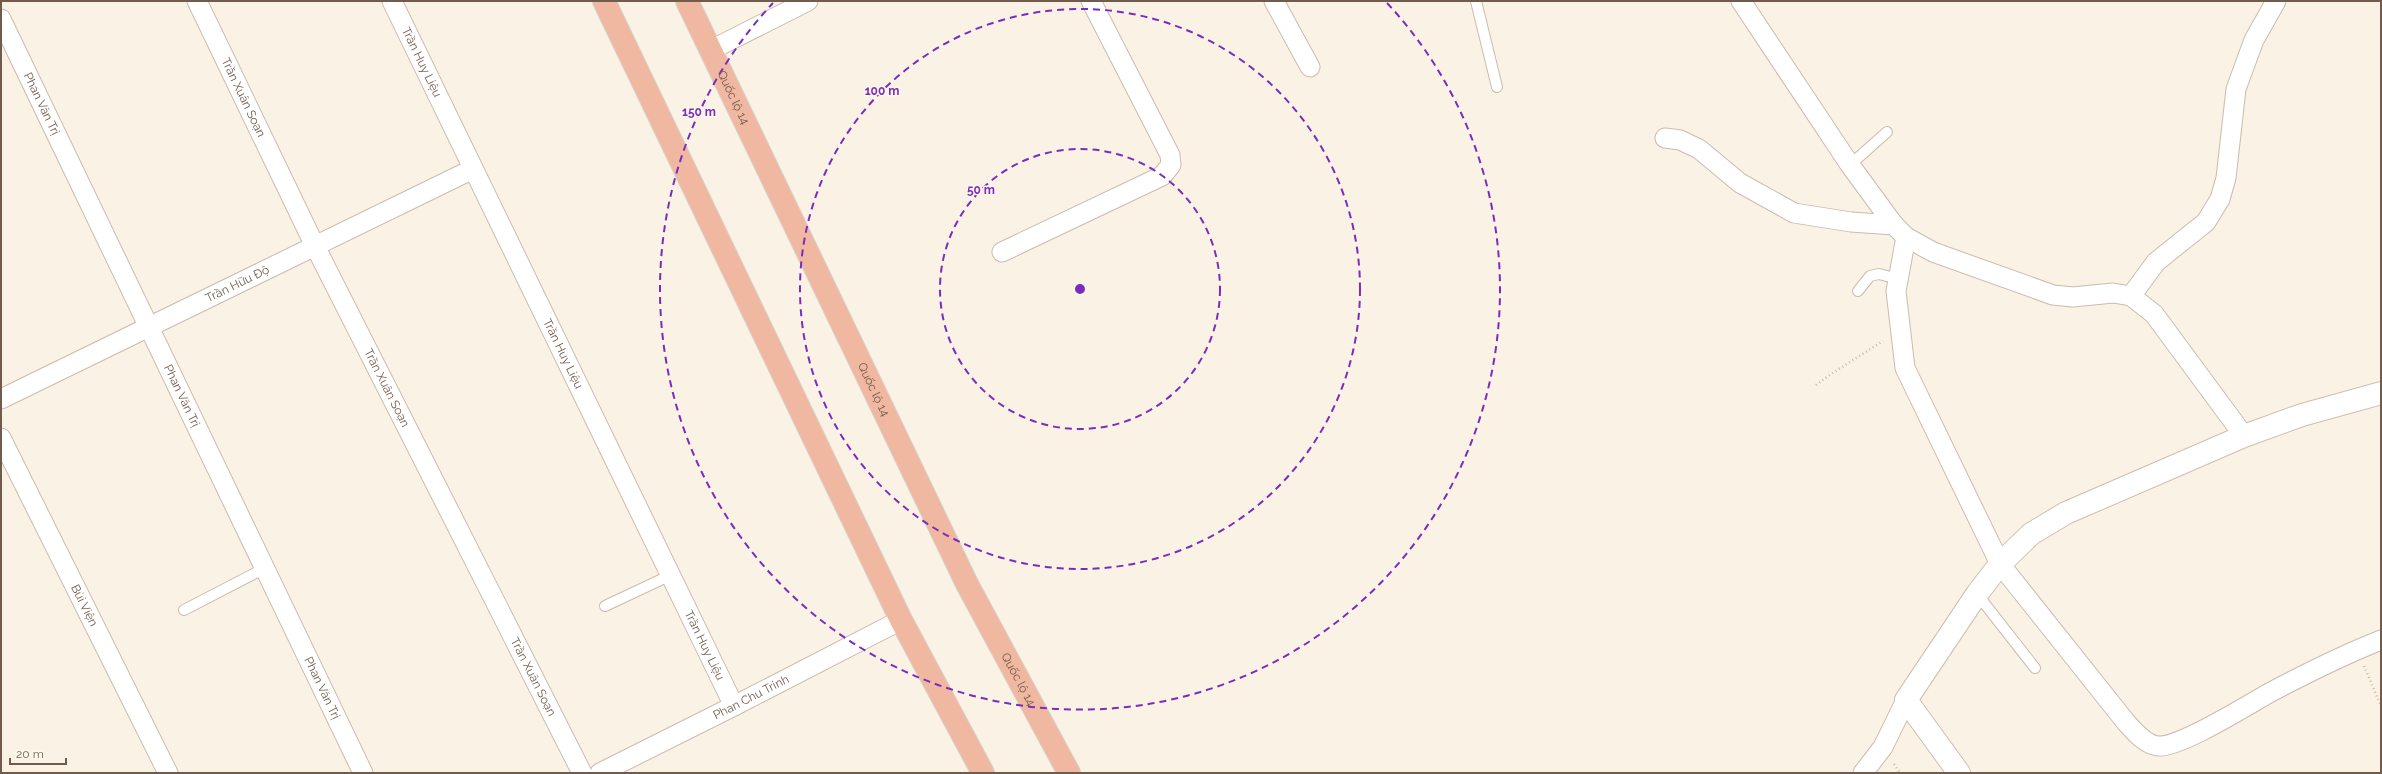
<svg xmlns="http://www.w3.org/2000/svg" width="2382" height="774" font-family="Raleway,sans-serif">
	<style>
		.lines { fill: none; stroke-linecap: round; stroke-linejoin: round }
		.lane-casing { stroke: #cbbbac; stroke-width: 12 }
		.street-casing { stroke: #cbbbac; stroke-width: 21 }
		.secondary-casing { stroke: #d0bdac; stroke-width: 24 }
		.highway-casing { stroke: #d7d1cd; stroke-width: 24 }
		.path { stroke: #d2b6a2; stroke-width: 2.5; stroke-dasharray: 1 3; stroke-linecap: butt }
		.lane { stroke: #fff; stroke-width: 10 }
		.street { stroke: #fff; stroke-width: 19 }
		.secondary { stroke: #fff; stroke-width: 22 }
		.highway { stroke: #f0b8a0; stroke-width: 22 }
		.ring { fill: none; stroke: #7b2cbf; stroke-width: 2; stroke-dasharray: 7 5 }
		.labels { text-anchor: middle; stroke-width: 3; stroke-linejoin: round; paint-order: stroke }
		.street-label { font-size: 12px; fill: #715b4c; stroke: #fdf7eb }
		.centre { fill: #7b2cbf; stroke: #fdf7eb; stroke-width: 2 }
		.ring-label { font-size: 12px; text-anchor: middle; font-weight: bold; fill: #7b2cbf; stroke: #fdf7eb; stroke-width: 3; stroke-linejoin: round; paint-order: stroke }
	</style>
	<rect width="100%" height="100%" fill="#faf3e5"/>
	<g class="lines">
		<g class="lane-casing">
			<g id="lane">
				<path d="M1476,1L1497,87"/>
				<path d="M1850,165L1887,132"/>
				<path d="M1858,291L1870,276L1879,274L1898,279"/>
				<path d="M1977,594L2035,668"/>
				<path d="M605,606L671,575"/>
				<path d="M184,610L265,568"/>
			</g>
		</g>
		<g class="street-casing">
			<g id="street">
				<path id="s1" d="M197,1L315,246L582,773"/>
				<path id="s2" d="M392,1L734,706"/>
				<path d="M1274,1L1310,67"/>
				<path d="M1741,1L1850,165L1894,225L1906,237L1933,252L2053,295L2073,297L2113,293L2131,296L2154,314L2244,436"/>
				<path id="s3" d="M1,19L363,773"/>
				<path d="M711,50L808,1"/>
				<path d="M1665,138L1680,140L1699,149L1740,183L1794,213L1851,222L1894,225"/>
				<path d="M1906,237L1896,291L1905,368L2000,564L2125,721C2133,730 2145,745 2158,746C2180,748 2249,704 2271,692C2307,673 2343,655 2381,640"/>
				<path d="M1002,252L1162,176L1171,165L1170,155L1091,1"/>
				<path d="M2131,296L2156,262L2206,222L2220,199L2226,178L2236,89L2254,40L2276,1"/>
				<path id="s4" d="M1,399L473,169"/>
				<path id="s5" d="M1,438L168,773"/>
				<path id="s6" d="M600,773L734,706L901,620"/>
				<path d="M1863,773L1883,747L1906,700"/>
			</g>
		</g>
		<g class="secondary-casing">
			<path id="secondary" d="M1959,773L1906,700L1977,594L2000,564L2031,534L2066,513L2244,436L2302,415L2381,393"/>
		</g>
		<g class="highway-casing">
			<g id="highway">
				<path d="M604,1L901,620L983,773"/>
				<path id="s7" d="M687,1L967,584L1069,773"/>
			</g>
		</g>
		<g class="path">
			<path d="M1816,385L1831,374L1883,341"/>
			<path d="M2364,666L2381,706"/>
			<path d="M1894,764L1900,773"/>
		</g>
		<use href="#lane" class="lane"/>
		<use href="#street" class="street"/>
		<use href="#secondary" class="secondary"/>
		<use href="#highway" class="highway"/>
	</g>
	<g class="ring">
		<circle cx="1080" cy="289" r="140"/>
		<circle cx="1080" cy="289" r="280"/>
		<path d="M1387 3A420 420 0 1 1 773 3"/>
	</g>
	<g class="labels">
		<g class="street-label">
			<text dy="4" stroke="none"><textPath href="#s2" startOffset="68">Trần Huy Liệu</textPath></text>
			<text dy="4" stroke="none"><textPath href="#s7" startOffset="107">Quốc lộ 14</textPath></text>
			<text dy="4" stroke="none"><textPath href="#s1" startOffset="107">Trần Xuân Soạn</textPath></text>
			<text dy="4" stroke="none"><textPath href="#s3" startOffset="94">Phan Văn Trị</textPath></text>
			<text dy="4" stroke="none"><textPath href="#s4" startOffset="263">Trần Hữu Độ</textPath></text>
			<text dy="4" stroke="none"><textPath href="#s2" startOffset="392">Trần Huy Liệu</textPath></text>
			<text dy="4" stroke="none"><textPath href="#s1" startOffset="431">Trần Xuân Soạn</textPath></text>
			<text dy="4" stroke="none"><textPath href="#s7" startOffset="431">Quốc lộ 14</textPath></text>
			<text dy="4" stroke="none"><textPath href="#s3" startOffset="418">Phan Văn Trị</textPath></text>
			<text dy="4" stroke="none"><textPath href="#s5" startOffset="187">Bùi Viện</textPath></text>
			<text dy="4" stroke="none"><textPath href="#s2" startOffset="716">Trần Huy Liệu</textPath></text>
			<text dy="4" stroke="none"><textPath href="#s1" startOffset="755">Trần Xuân Soạn</textPath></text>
			<text dy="4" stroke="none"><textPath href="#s7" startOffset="755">Quốc lộ 14</textPath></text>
			<text dy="4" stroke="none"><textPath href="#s3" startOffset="742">Phan Văn Trị</textPath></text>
			<text dy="4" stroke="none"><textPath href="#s6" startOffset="169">Phan Chu Trinh</textPath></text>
		</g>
	</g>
	<circle cx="1080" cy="289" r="6" class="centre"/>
	<g class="ring-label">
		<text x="882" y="95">100 m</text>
		<text x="699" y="116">150 m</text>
		<text x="981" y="194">50 m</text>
	</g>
	<rect width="2382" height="774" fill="none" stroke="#715b4c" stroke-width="4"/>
	<path d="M10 758v6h56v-6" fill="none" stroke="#715b4c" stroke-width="2"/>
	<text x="16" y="758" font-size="12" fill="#715b4c" stroke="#fdf7eb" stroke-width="3" paint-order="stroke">20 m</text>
</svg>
